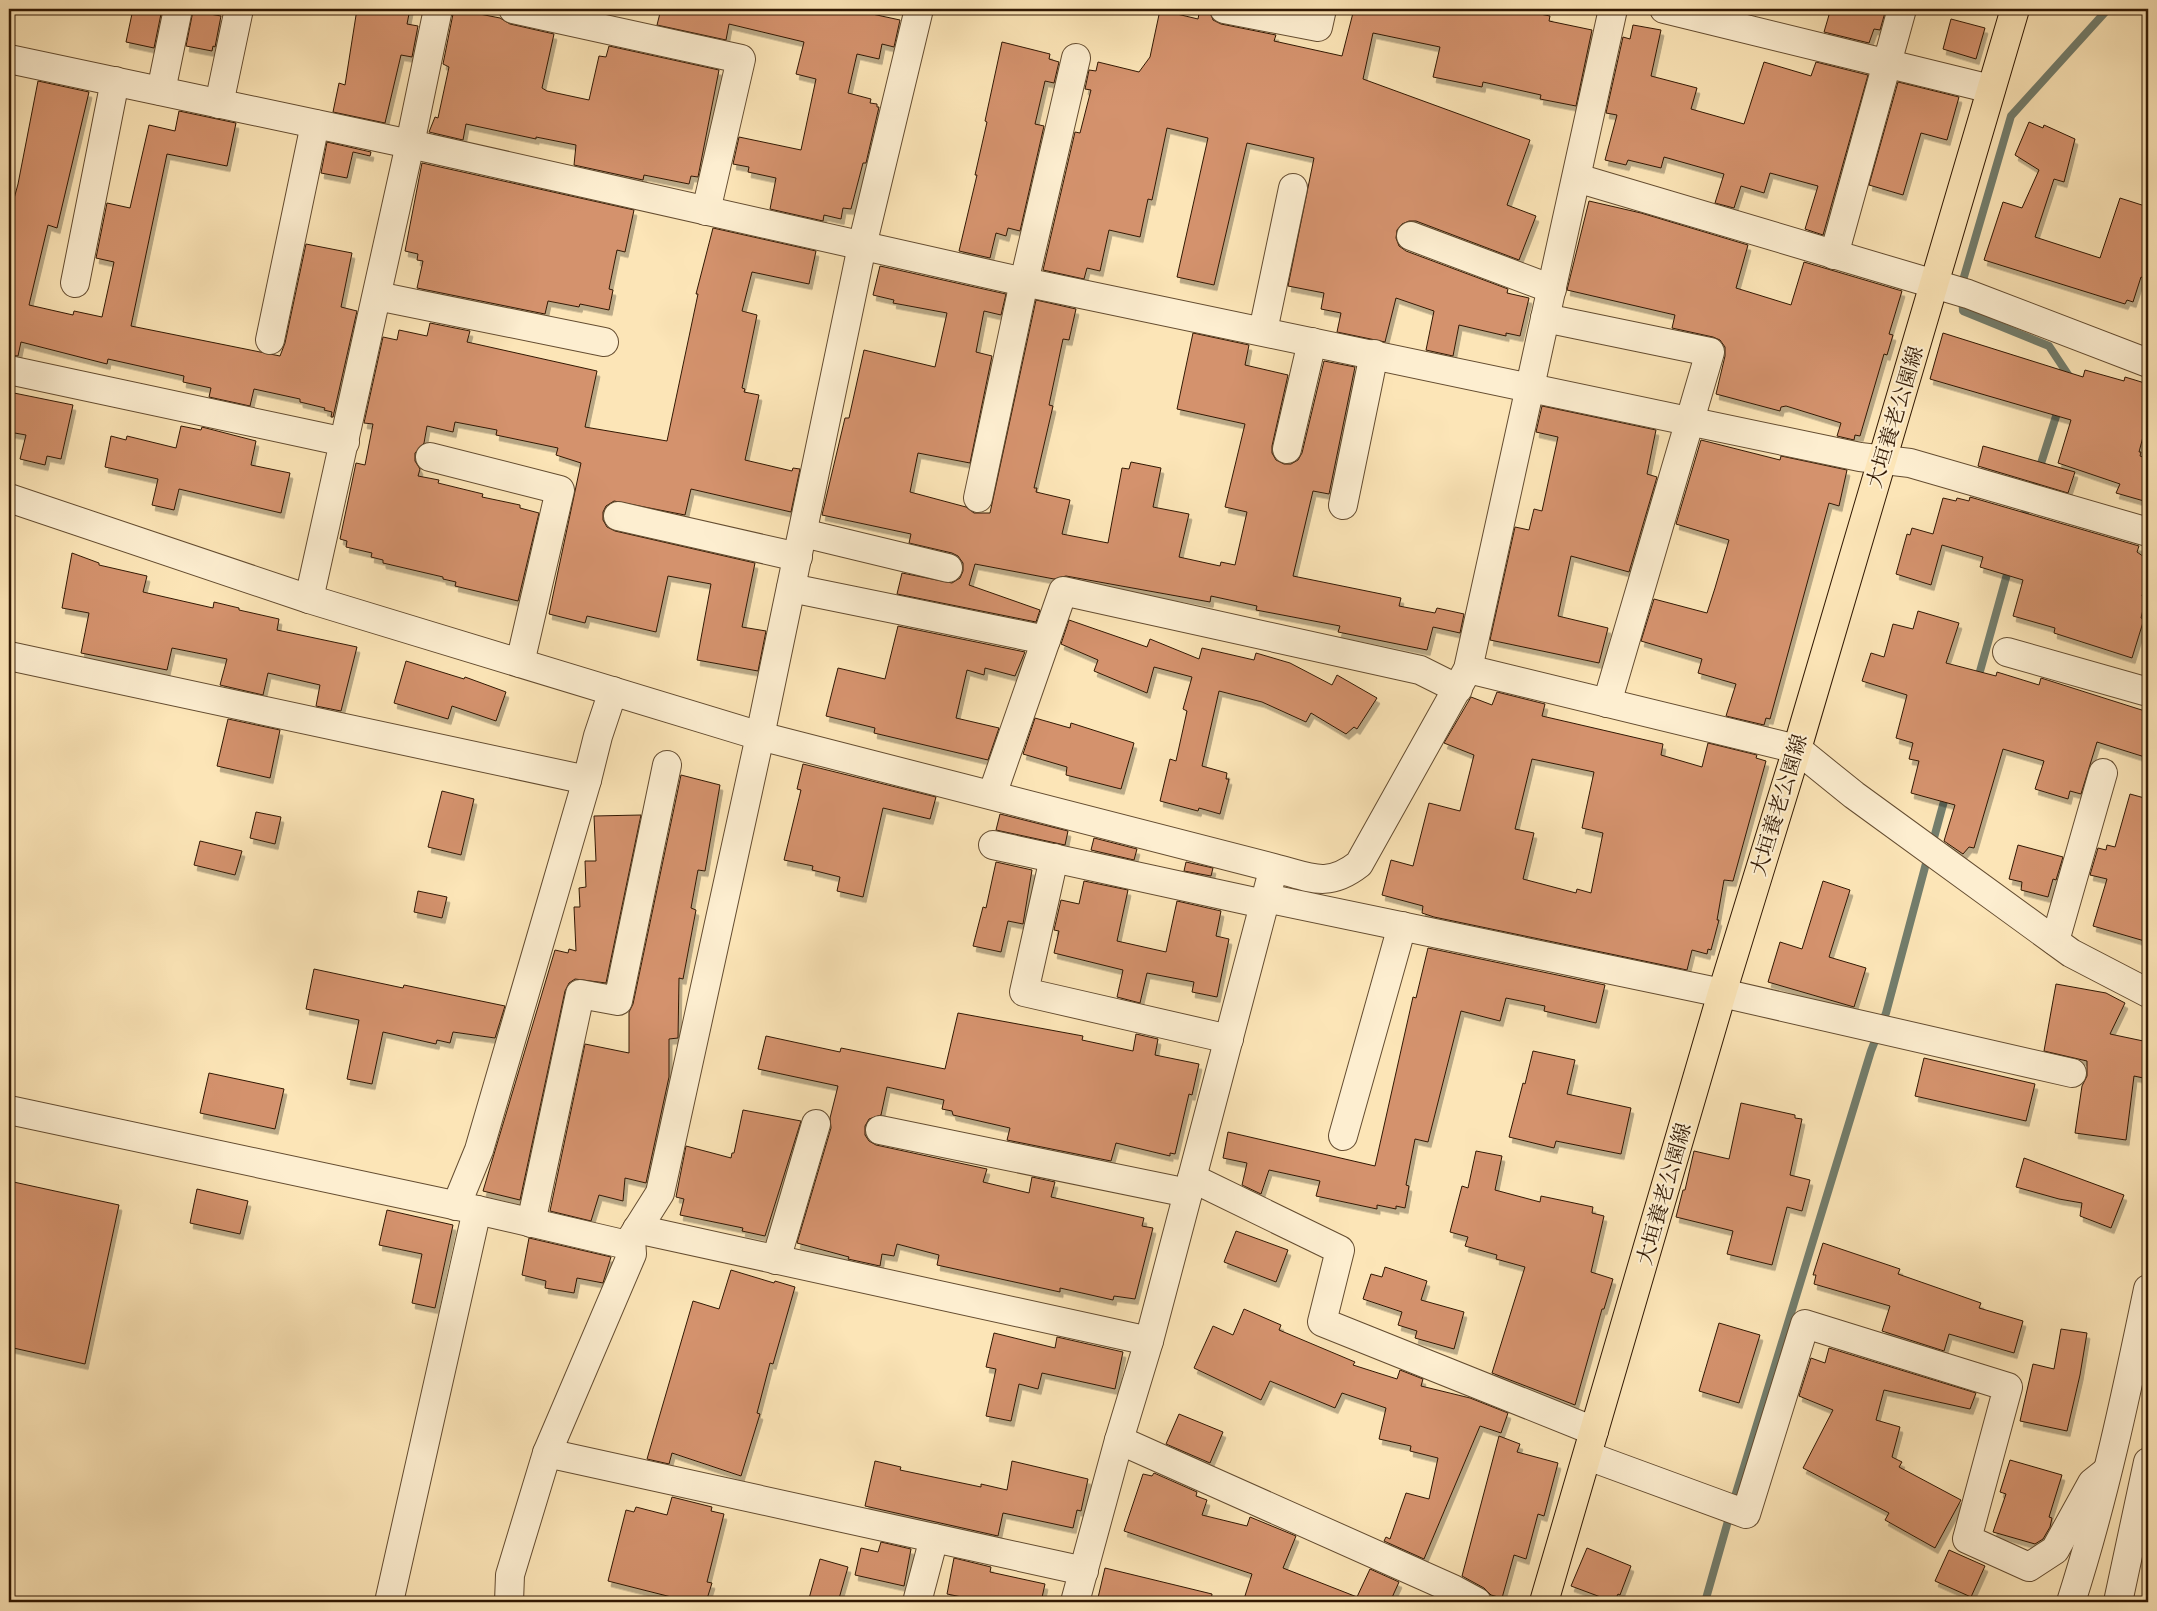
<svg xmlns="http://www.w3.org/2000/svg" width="2157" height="1611" font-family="'IM FELL DW Pica','Noto Serif JP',serif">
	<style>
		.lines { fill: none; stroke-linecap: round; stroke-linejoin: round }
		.stream { stroke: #737d6c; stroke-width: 8 }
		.building { fill: #d4926d; stroke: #321903; fill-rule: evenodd; filter: url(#shadow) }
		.minor-casing { stroke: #644c30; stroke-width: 30 }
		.primary-casing { stroke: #321903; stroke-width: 30 }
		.minor { stroke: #fdeed0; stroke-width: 28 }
		.primary { stroke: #fce5b7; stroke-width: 28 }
		.labels { text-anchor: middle; stroke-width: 4; stroke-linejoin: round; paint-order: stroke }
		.street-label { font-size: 21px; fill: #321903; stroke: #fdeed0 }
	</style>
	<defs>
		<filter id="shadow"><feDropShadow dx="3" dy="5.5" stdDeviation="0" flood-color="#0004"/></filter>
	</defs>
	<rect width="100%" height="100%" fill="#fce5b7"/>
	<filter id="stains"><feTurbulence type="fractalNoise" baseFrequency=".004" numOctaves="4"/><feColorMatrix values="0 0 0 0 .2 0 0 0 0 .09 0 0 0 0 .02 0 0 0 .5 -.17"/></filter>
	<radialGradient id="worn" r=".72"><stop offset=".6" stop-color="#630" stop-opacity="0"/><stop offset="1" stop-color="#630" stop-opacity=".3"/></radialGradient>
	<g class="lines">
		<g class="stream">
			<path d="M1961,287L2011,116L2108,9"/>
			<path d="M1962,298L1963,311L2049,346L2069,376L2068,380"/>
			<path d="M2022,523L2059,407"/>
			<path d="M1977,682L2009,567"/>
			<path d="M1932,845L1946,794"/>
			<path d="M1733,1503L1871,1051L1886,1013L1928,856"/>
			<path d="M1705,1602L1730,1514"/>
		</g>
	</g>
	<g class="building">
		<path d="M133,9H162L154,48L126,42Z"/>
		<path d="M357,9H410L407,24L418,26L412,57L401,55L385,123L333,112L339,83L345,85Z"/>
		<path d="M454,9L500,18L510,24L554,34L542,88L547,91L589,100L599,56L606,57L609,46L719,70L698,177L691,176L689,184L644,175L643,180L574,165L576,145L536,137V139L466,124L463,140L429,132L435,117L438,118L449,67L443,64Z"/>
		<path d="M661,9H849L900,20L894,47L882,44L879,59L857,54L848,93L871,99L870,103L877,104V107H879L866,163H863L851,209L843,208L841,219L824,215L823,221L770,209L776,178L748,172L749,167L733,164L739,137L801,150L816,79L796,74L804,42L729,24L726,40L657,25Z"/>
		<path d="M1200,9H1209L1213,20L1221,24L1276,35L1274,41L1342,56L1354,9H1515L1550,16L1549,21L1592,30L1576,106L1540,99L1541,95L1483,82L1482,87L1433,77L1440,47L1373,33L1363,79L1530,140L1507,205L1536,216L1519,260L1416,221H1409L1402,224L1397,230L1396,238L1399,246L1406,251L1508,289L1507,293L1529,298L1520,336L1506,333V336L1459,325L1453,356L1426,350L1434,311L1396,298L1385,342L1337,332L1341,313L1321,309L1324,293L1288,286L1314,158L1247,143L1214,285L1177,277L1208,138L1167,128L1152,200L1148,199L1140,237L1109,230L1100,271L1087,268L1084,279L1043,270L1075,132L1080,133L1091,90L1085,89L1089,70L1096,71L1098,62L1139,72L1150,57L1160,10L1198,19Z"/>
		<path d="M1827,9H1886L1880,30L1874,29L1869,43L1824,32L1829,15L1826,14Z"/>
		<path d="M193,11L221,16L215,47L213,46L212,51L186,46Z"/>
		<path d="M1951,19L1985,28L1976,59L1943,49Z"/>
		<path d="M1633,25L1661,30L1651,76L1697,88L1691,109L1744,124L1764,62L1811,76L1816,62L1868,75L1823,235L1805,229L1818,186L1770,173L1764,193L1741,186L1734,208L1715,203L1724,174L1664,157L1661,168L1628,160L1626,165L1605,160L1617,115L1606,113L1623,37L1630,39Z"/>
		<path d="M1002,42L1050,54L1049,59L1059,62L1054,83L1045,81L1035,124L1044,126L1020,231L1008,228L1006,236L996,233L990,258L959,251L977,175H975L987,122L985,121Z"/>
		<path d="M38,81L89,92L57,228L48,225L29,305L73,315L74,311L102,317L114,262L96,258L107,203L130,208L149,125L175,131L179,111L236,123L227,166L167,154L131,326L280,356L285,343L306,244L352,253L341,307L357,311L333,417H331L332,412L324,410L325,408L300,402V399L254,389L250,406L209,397L211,388L183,382L184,376L108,359L107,364L21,342L18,356L9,355V217L18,184Z"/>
		<path d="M1898,82L1959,97L1947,140L1921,133L1903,195L1869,185Z"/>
		<path d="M2029,122L2043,128L2044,125L2075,139L2064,182L2054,179L2035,237L2100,258L2120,198L2148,207V280L2141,277L2133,302L2127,300L2125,304L1984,260L2003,202L2022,208L2039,170L2015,155Z"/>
		<path d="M327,142L371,152L370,156L353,152L347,178L321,173Z"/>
		<path d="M422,163L634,210L625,252L617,250L609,289L613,290L609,310L580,304L579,307L548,301L545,314L417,288L423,261L417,260L418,254L405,251Z"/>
		<path d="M1589,201L1641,213L1748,245L1736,288L1791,305L1804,262L1902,291L1889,334L1893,335L1887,355L1884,354L1860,436L1855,435L1854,440L1837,436L1841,423L1786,406L1781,407L1780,411L1716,394L1725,356V347L1720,340L1713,337L1672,328L1675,315L1567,290Z"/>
		<path d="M713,228L816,251L809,284L752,272L742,311L757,315L742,388L745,389L744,392L759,395L745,460L792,471L793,468L800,469L791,512L691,489L685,515L614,501L606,506L603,512V520L607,527L615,531L755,563L742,627L766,631L758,671L697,660L711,584L668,576L656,632L587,616L585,623L549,614L581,463L556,455L558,448L496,435L497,430L455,422L453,432L427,426L424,443L415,453V461L420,469L418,476L439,480L438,483L483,494L482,497L520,505V508L539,513L518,601L455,586L456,582L443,579V577L383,563V560L371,557L372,553L346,547L347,541L340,539L356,463L365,465L373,424L364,423L383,337L397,340L399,330L427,336L430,323L470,331L467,342L597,371L585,427L667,441L698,294H696Z"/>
		<path d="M880,266L1006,294L1001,315L984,311L976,352L992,356L970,463L918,453L910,492L966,507L974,513H990L1036,300L1076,309L1069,340L1063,339L1049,405L1053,406L1034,488H1037L1036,492L1070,500L1062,534L1108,543L1122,468L1129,469L1131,462L1161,468L1153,507L1189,514L1179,557L1220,566L1221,562L1235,565L1247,512L1225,507L1245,424L1177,409L1193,333L1249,345L1245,365L1288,375L1272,446V453L1276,460L1284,464H1291L1298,460L1302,453L1324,361L1355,367L1329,494L1313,491L1293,576L1401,598L1399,606L1435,613L1437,608L1464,614L1460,633L1433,627L1427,650L1338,632L1340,626L1256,610L1257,606L1211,596L1210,602L1066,576L1054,579L975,564L969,585L1040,610L1036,622L897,594L902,573L952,583L960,578L963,571V563L958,556L952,553L909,543L911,534L822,515L845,418H849L864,350L935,367L947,313L893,303L894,300L873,295Z"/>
		<path d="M1943,333L2083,377L2085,370L2124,381L2125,377L2148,384V418L2139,452H2141L2140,456L2148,459V487L2144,501L2116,493L2120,484L2058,463L2071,420L1930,379Z"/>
		<path d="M9,392L73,405L61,459L47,456L45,465L20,459L26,435L9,432Z"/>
		<path d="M1542,406L1656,430L1647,474L1657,477L1629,572L1571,556L1558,616L1608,628L1599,663L1490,640L1515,527L1529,530L1534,509L1542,511L1558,437L1536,432Z"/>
		<path d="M181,426L201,430L202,427L256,441L251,465L290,473L281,513L179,489L174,510L152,505L158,479L105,467L111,436L126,440L127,436L176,448Z"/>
		<path d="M1701,440L1780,460L1781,456L1847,470L1839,506L1829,503L1770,719L1766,718L1764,725L1726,716L1736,684L1698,673L1702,659L1641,641L1654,599L1707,613L1715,588L1729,540L1676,524Z"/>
		<path d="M1983,446L2075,472L2068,493L1978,466Z"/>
		<path d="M1970,497L2139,546L2137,552L2147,559L2143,572L2148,575L2142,596L2146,597L2141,618L2144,619L2132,658L2054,633L2055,628L2013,616L2023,580L1980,567L1983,557L1942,545L1931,585L1896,574L1907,534L1910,535L1912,528L1933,534L1943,498L1956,501L1957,498L1969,501Z"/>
		<path d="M72,553L99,563V565L147,576L143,592L213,608L214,602L239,608V610L279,619L277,630L357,647L341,711L316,706L320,685L268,673L263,695L220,685L227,659L172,648L167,670L81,653L89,613L62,608Z"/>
		<path d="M1918,611L1959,623L1946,663L1996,676L1997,672L2039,685L2041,678L2148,712V758L2097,742L2081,794L2070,791L2068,799L2035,789L2044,761L2003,749L1974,848L1969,847L1963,854L1944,841L1955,805L1911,793L1919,761L1909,759L1913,743L1896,738L1907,695L1862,681L1871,653L1884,657L1893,624L1913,629Z"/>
		<path d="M1069,620L1147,647L1150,639L1199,659L1202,648L1254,660L1256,653L1290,663L1332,685L1337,675L1377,698L1357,729L1354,727L1346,734L1311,713L1306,722L1262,702L1219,691L1202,766L1227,773L1226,779H1229L1220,814L1199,808L1198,811L1160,801L1170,759L1176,761L1187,711L1183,709L1192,677L1154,667L1147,693L1094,671L1098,660L1061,644Z"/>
		<path d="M898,626L1025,652L1015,676L985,668L984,675L967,670L956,718L999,728L988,760L874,733L875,728L826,716L838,668L885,679Z"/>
		<path d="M406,661L464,679L465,677L506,692L496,721L452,706L448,719L394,703Z"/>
		<path d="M1497,692L1545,704L1542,716L1663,744L1661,755L1702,767L1708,743L1757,755L1756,758L1766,761L1733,881L1724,880L1717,920H1719L1711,950L1708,949L1707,954L1692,950L1687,970L1434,917L1422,913L1423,906L1382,895L1391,860L1413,866L1429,803L1460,811L1474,755L1444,743L1471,697L1492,705ZM1532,759L1594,772L1582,828L1603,833L1591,893L1577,889L1576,893L1523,879L1534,833L1515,829Z"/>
		<path d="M1035,718L1070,728L1071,723L1134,743L1121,789L1066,775L1067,767L1023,754Z"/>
		<path d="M228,719L280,730L270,778L217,766Z"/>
		<path d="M803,764L936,797L930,819L883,808L863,897L837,891L840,877L812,870L813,866L784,860L801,790L797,789Z"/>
		<path d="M681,775L720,785L705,871L698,870L691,908L696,910L683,979L679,978L678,1038L669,1039V1077L646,1183L625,1178L623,1201L599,1195L591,1221L550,1211L585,1044L629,1053V1012L633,1004Z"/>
		<path d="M442,791L474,799L461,855L428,847Z"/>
		<path d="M2130,794L2148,799V942L2093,926L2107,879L2090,875L2098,848L2106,850L2107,845L2115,847Z"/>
		<path d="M256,812L281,817L275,844L250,838Z"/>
		<path d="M1000,814L1068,831L1065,845L996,830Z"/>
		<path d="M641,815L606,983L575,979L569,983L565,991L520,1200L483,1191L555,950L568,953L569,949L576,951L574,907H580L579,888L586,887L585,861H596L594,816Z"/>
		<path d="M1094,838L1137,849L1134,860L1091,850Z"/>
		<path d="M200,841L242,851L235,875L194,865Z"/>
		<path d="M2018,845L2063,857L2056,880L2053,879L2048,897L2021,890L2022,882L2009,879Z"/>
		<path d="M996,862L1032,870L1023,924L1008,921L1001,952L973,946L983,907L986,908Z"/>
		<path d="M1186,862L1213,868L1211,876L1184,871Z"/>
		<path d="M1084,881L1128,890L1117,941L1166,952L1177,901L1221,911L1216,936L1229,939L1217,997L1192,992L1194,982L1147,973L1140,1003L1117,997L1123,970L1054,953L1059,931L1054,930L1061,900L1079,904Z"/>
		<path d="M1823,881L1850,890L1829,957L1866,968L1854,1007L1768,982L1780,942L1802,949Z"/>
		<path d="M418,891L447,897L442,918L414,912Z"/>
		<path d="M1428,948L1605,985L1596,1023L1544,1011L1545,1006L1506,998L1500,1021L1461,1011L1428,1142L1415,1139L1406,1185L1409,1186L1405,1208L1396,1206V1209L1377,1205V1209L1316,1196L1320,1181L1269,1170L1261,1194L1242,1185L1247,1163L1223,1158L1228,1132L1375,1166L1413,997L1416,998Z"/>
		<path d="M314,969L403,988L404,985L505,1006L495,1038L453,1032L450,1043L437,1040L436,1044L383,1032L372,1084L347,1079L359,1020L306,1009Z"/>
		<path d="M2056,984L2106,993L2125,1003L2110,1034L2148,1042V1079L2134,1076L2126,1140L2075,1133L2082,1086L2087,1076V1061L2044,1051Z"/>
		<path d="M958,1013L1083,1036L1082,1040L1133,1051L1136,1034L1158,1039L1155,1055L1199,1064L1192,1095L1189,1094L1175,1154L1170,1153V1156L1116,1143L1111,1161L1007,1140L1010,1128L953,1115L952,1111L942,1109L944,1100L887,1087L881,1115L869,1119L865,1126V1135L869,1141L876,1145L987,1169L983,1182L1029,1193L1032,1177L1055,1182L1051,1197L1144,1218L1142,1226L1153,1228L1135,1299L1114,1296L1113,1300L1060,1288V1292L937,1265L939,1255L897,1244L894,1256L882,1254L880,1266L848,1259L849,1257L797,1243L831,1128L830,1118L838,1086L758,1069L766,1036L840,1052L841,1048L945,1069Z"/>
		<path d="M1533,1051L1575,1060L1567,1094L1631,1108L1621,1154L1556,1141L1554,1148L1509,1137L1523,1083L1525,1084Z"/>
		<path d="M1924,1058L2035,1084L2026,1121L1915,1096Z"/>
		<path d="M209,1073L284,1089L275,1129L200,1113Z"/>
		<path d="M1741,1103L1795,1115V1118L1802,1119L1790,1175L1810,1180L1802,1211L1787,1207L1772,1265L1727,1254L1733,1231L1676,1217L1683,1190H1685L1694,1151L1729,1159Z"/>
		<path d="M743,1110L801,1121L765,1236L742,1231L743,1228L680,1215L684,1199L676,1197L686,1146L731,1158L732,1153H734Z"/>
		<path d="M1476,1151L1502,1156L1495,1190L1540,1202L1541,1196L1593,1207L1592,1213L1604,1216L1591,1272L1613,1279L1604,1309H1602L1575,1405L1492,1373L1525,1267L1496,1259L1497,1255L1465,1246L1468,1237L1450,1232L1462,1186L1468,1188Z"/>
		<path d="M2024,1158L2124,1195L2111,1228L2080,1216L2082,1203L2059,1199L2016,1187Z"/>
		<path d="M9,1181L119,1205L85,1364L9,1347Z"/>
		<path d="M197,1189L248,1201L240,1234L190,1223Z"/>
		<path d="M387,1210L453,1225L435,1308L412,1303L422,1254L379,1245Z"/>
		<path d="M1236,1231L1288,1250L1276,1282L1224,1262Z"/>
		<path d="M529,1238L611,1257L603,1283L577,1278L574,1293L545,1288L546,1281L522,1275Z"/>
		<path d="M1823,1243L1900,1269L1898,1274L1981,1303L1979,1308L2023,1321L2014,1353L1949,1334L1944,1351L1882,1331L1890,1306L1814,1284L1816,1275H1813Z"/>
		<path d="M1385,1267L1427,1281L1421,1300L1464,1312L1454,1349L1415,1338L1417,1331L1398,1325L1402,1312L1363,1299L1371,1274L1382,1277Z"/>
		<path d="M731,1270L774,1283L775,1281L795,1287L773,1364L770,1363L757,1413L760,1414L741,1476L672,1453L669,1464L647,1459L693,1301L719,1309Z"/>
		<path d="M1244,1309L1281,1325L1279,1330L1355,1362L1353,1365L1397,1379L1400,1370L1423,1379L1421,1386L1470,1398L1508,1413L1501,1433L1480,1426L1424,1559L1384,1541L1386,1537L1390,1539L1406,1493L1429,1499L1438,1458L1410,1451L1411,1446L1379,1439L1386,1408L1342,1393L1335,1408L1270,1381L1261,1400L1194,1368L1213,1326L1233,1335Z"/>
		<path d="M1719,1323L1760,1335L1739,1403L1699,1391Z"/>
		<path d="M2061,1329L2087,1333L2080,1375L2067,1431L2020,1421L2033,1364L2054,1369Z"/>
		<path d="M994,1333L1055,1348L1057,1337L1123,1352L1115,1389L1042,1373L1038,1389L1019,1384L1011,1421L986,1416L996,1369L986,1367Z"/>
		<path d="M1829,1348L1976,1393L1970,1409L1884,1390L1876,1420L1900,1427L1892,1457L1902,1462L1899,1467L1961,1500L1935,1548L1885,1520L1889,1513L1803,1468L1833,1410L1799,1396L1811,1358L1825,1363Z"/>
		<path d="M1179,1414L1223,1432L1210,1463L1166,1444Z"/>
		<path d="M1499,1436L1520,1444L1517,1452L1558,1463L1544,1516L1538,1514L1526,1559L1514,1555L1502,1598L1491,1595L1484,1588L1462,1576Z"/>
		<path d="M2010,1460L2062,1475L2049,1517L2052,1518L2050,1527L2043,1539L2035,1544L1993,1532L2006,1494L2000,1492Z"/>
		<path d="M875,1461L901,1467L900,1470L981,1487V1484L1007,1490L1012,1461L1088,1479L1081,1511L1077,1510L1073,1528L1003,1513L998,1536L865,1506Z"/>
		<path d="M1154,1473L1197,1492L1196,1496L1207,1500L1202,1515L1247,1526L1250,1517L1296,1536L1283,1568L1357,1597L1370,1569L1399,1582L1390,1602H1243L1252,1574L1124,1531L1143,1474L1152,1476Z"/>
		<path d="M672,1497L712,1507L711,1511L724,1514L707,1582L712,1583L706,1602H691L608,1581L626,1510L634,1512L636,1507L667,1515Z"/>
		<path d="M881,1542L911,1549L904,1586L855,1575L861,1548L878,1552Z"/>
		<path d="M1587,1548L1631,1566L1620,1595L1618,1594L1614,1602L1571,1586Z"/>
		<path d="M1949,1550L1985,1566L1971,1597L1935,1581Z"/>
		<path d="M954,1558L991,1567L990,1572L1045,1584L1041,1602H986L947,1594Z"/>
		<path d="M820,1559L848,1567L838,1602H808Z"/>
		<path d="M1105,1568L1212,1594L1211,1602H1097Z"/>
	</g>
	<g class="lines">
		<g class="minor-casing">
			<g id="minor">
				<path d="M513,9L741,59L706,211"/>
				<path d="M1224,9L1318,27L1322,9"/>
				<path d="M1664,9L1991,89"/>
				<path d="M9,59L410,144L1024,282L1860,457L1910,463L2148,532"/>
				<path d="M161,91L178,9"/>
				<path d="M219,104L239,9"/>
				<path d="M1577,178L1968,294L2148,363"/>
				<path d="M1411,236L1552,289"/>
				<path d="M1834,255L1902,9"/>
				<path d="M75,283L115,81"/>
				<path d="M377,296L604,342"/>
				<path d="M1545,318L1710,352L1607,703"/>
				<path d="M1263,331L1293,188"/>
				<path d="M270,340L315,124"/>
				<path d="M9,370L345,442"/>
				<path d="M1287,449L1312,342"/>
				<path d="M430,457L560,490L520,663"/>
				<path d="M9,498L309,599L760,736L1274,868C1310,877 1327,889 1359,864L1468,669L1613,9"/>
				<path d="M978,498L1024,282L1076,58"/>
				<path d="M1343,505L1374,354"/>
				<path d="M618,516L798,557"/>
				<path d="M803,533L948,568"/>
				<path d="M791,588L1046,640"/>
				<path d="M309,599L410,144L438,9"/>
				<path d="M2007,652L2148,692"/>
				<path d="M9,656L587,780"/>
				<path d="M1468,669L1797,749L1854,795L2071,953L2148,993"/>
				<path d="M992,795L1063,591L1420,670L1458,689"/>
				<path d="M993,845L1264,904"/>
				<path d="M1054,858L1024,992L1229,1039"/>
				<path d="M1266,898L1722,993L2072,1073"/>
				<path d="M2055,941L2103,773"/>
				<path d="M9,1110L477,1210L623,1244L631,1239L660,1193L760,736L862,246L919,9"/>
				<path d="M880,1130L1188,1193"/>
				<path d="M1343,1136L1402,926"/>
				<path d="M1192,1178L1340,1250L1322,1322L1594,1431"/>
				<path d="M456,1206L479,1150L587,780L598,736L613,691"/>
				<path d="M531,1223L580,994L618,1001L667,765"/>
				<path d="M637,1229L1149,1341"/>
				<path d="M776,1260L816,1124"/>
				<path d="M1119,1440L1453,1589L1477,1602"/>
				<path d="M547,1453L1084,1571"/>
				<path d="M1588,1456L1746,1514L1805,1324L2008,1387L1967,1539L2029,1567L2055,1550L2092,1483L2107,1471"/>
				<path d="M389,1602L477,1210"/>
				<path d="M509,1602L510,1575L547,1453L632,1254L631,1239"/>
				<path d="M917,1602L934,1538"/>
				<path d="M1075,1602L1119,1440L1149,1341L1270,882"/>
				<path d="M2071,1602C2104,1499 2126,1395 2148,1289"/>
				<path d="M2118,1602L2148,1462"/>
			</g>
		</g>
		<g class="primary-casing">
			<path id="primary" d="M1544,1602L1722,993L1797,749L2015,9"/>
		</g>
		<use href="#minor" class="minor"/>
		<use href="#primary" class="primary"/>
	</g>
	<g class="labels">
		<g class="street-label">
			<text transform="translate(1895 417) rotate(-73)" y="7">大垣養老公園線</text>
			<text transform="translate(1779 805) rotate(-73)" y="7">大垣養老公園線</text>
			<text transform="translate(1664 1194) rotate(-74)" y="7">大垣養老公園線</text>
		</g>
	</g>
	<rect width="2157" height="1611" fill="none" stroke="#fce5b7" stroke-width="30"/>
	<rect x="10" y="10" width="2137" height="1591" fill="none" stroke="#321903" stroke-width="2.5"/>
	<rect x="15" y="15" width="2127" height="1581" fill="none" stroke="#321903"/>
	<rect width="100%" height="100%" filter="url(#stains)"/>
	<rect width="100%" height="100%" fill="url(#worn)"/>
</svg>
